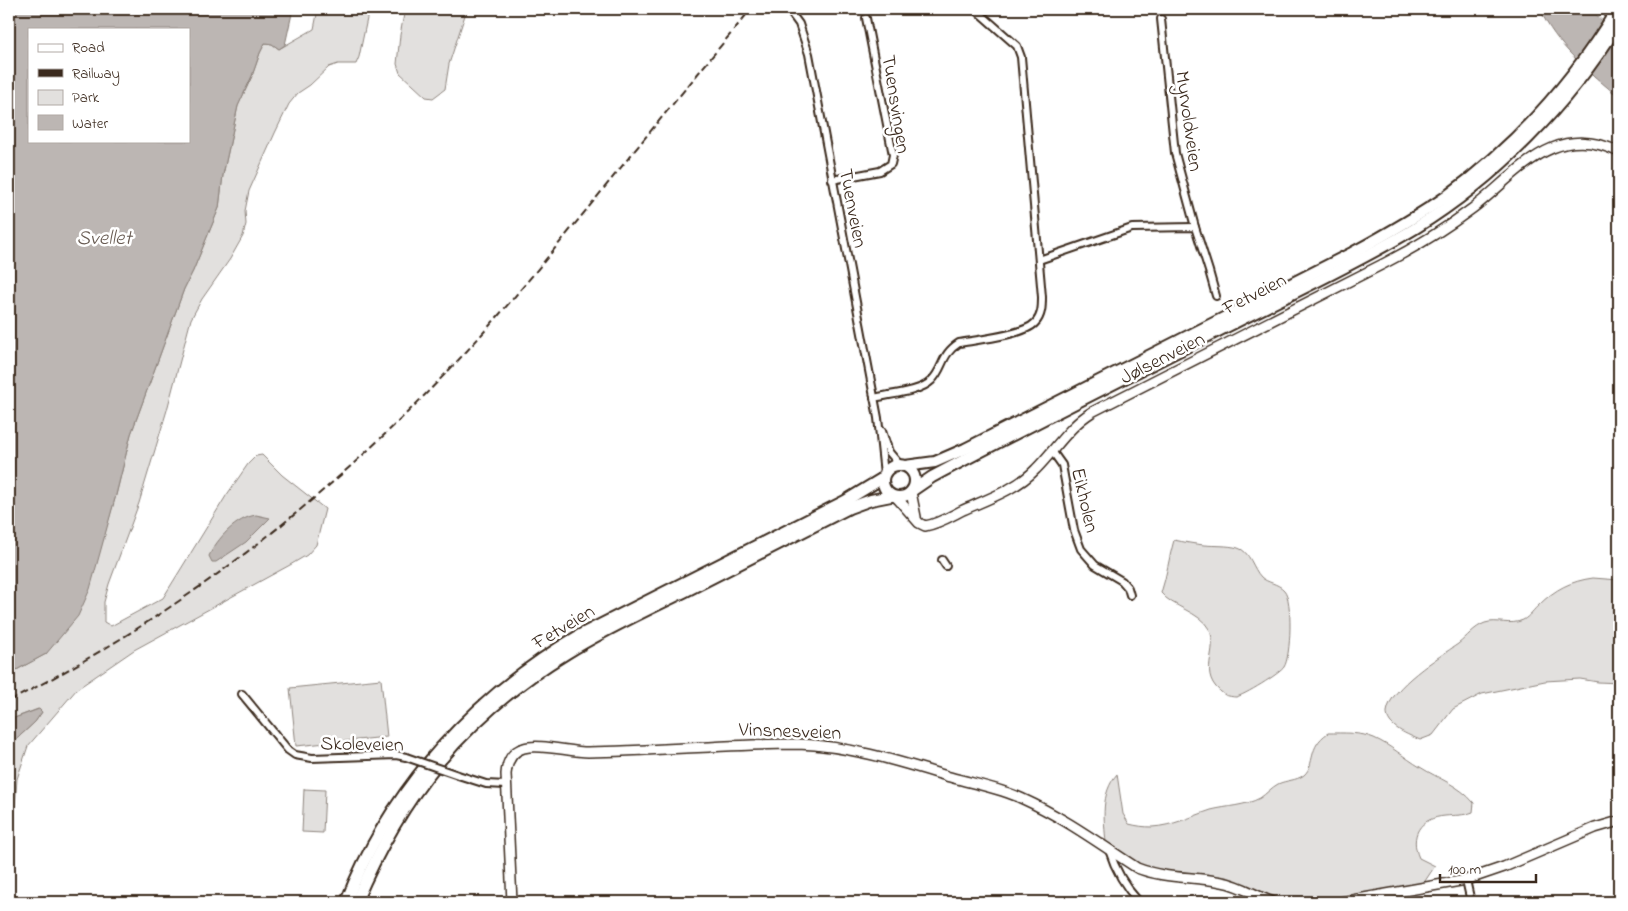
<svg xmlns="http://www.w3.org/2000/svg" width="1628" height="911" font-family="'Indie Flower',sans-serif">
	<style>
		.green { fill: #e2e0de; stroke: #8e857e }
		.water { fill: #bcb6b3; stroke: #887e77; fill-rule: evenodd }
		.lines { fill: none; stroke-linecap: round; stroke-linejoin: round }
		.minor-casing { stroke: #3b2a1e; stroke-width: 10 }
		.major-casing { stroke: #3b2a1e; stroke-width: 12 }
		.highway-casing { stroke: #3b2a1e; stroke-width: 14 }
		.minor { stroke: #fff; stroke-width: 6 }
		.major { stroke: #fff; stroke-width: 9 }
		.highway { stroke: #fff; stroke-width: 10 }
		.rail { stroke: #3b2a1e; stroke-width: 2; stroke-dasharray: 8 4; stroke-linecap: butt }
		.minor-bridge-casing { stroke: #3b2a1e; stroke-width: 10; stroke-linecap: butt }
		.minor-bridge { stroke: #fff; stroke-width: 6 }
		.labels { text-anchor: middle; stroke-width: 5; stroke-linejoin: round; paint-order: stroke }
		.street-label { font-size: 20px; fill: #3b2a1e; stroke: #fff }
		.water-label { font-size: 21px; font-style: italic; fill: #685b52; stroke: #fff }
	</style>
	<rect width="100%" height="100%" fill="#fff"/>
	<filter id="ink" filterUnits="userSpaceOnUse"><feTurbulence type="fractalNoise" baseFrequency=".02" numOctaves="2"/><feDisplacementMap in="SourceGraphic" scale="10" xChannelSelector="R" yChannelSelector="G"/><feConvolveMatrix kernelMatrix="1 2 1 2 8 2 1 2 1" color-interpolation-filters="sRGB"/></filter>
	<g filter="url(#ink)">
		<g class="green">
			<path d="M318,9H369L359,57L356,64H338L329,67L310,85L298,93L289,104L275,133L249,191L245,211L246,224L243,236L230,259L202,299L191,319L167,410L139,503L109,584L104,602V622L111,626L163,598L226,496L248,464L256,456L262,455L282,475L325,509L316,545L307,555L290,565L134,650L77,689L28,746L17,779L15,807H9V746L35,722L42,712L38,709L9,720V674L46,654L99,553L116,495L131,434L184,289L193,271L219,208L223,175L238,106L252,76L260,53L265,43L272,44L279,49L314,29Z"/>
			<path d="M405,9H467L449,64L445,89L433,98L426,97L400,73L397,64L400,35Z"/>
			<path d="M1174,540C1184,542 1194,544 1204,545C1214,546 1228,545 1238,548C1250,551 1253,569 1261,577C1267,583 1278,583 1284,590C1293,599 1291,657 1284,667C1281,673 1243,696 1236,697C1233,697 1228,696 1225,695C1194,674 1221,651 1209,629C1200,612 1172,607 1161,593C1167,575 1169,557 1174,540Z"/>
			<path d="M1593,578L1619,580V683L1598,682L1580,679L1545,681L1482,694L1453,709L1433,735L1420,740C1409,735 1386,727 1387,712C1390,687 1439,657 1458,644C1467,637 1474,627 1485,623C1497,619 1510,626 1523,620C1529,617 1534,609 1539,605C1555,589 1571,581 1593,578Z"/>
			<path d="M381,679L387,737L296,746L290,688Z"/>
			<path d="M1328,733C1343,733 1360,732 1374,738C1390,745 1405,758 1420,767C1439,779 1459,785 1474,803L1473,812C1463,816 1455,815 1445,816C1420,818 1409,835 1419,858L1435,866L1423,884L1389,891L1299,902H1270L1223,881L1142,868L1106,843C1104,819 1100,794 1117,774L1123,814L1129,824C1137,826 1144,827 1152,827C1172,826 1193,816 1211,810C1227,806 1245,806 1260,798C1266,794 1272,787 1278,784C1286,780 1296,781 1304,775C1316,764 1307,747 1328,733Z"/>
			<path d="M304,789L325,790L323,833L302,832Z"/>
		</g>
		<g class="water">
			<path d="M9,9H293L285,45L279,49L272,44L265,43L260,53L252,76L238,106L223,175L219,208L193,271L184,289L131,434L116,495L90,589L78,616L46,654L9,674ZM29,29H189V141H29Z"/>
			<path d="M1540,9H1590L1619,37V97C1590,73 1555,45 1540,9Z"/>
			<path d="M256,515L270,518L246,542L216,562H212L209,556C217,539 236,518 256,515Z"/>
			<path d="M39,709L42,712L35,722L9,746V720Z"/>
		</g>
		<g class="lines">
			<g class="minor-casing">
				<g id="minor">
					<path d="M788,9L799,24L809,54L878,418L884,474"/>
					<path d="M1161,19L1175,153L1195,227"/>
					<path d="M832,180L880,171L891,164L893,155L866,18"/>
					<path d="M1039,260L1132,228L1195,227L1209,271L1216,296"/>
					<path d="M874,398C890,394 920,392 931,381C944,369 940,355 959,343C976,340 1024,335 1035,323C1042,316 1042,306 1042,297L1021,57L1017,46L975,9"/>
					<path d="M882,431L889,452L900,465"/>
					<path d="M1052,451L1062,465L1074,530L1081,549L1095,565L1122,581L1128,588L1130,595"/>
					<path d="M942,560L946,566"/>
					<path d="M242,694L288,750L295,755L312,758L396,755L406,757"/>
					<path d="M458,775L486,784L506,785"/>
					<path d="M1109,850C1115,869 1126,888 1139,902"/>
					<path d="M1466,880L1471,902"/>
					<path d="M1180,902L1185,901L1191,902"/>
				</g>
			</g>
			<g class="major-casing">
				<g id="major">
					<path d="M911,492L916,517"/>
					<path d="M897,498L919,523L925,526C938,524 951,516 963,510C988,499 1017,489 1036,469C1055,450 1069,426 1092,412L1385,263C1416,247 1445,229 1473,208C1518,173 1555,120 1619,152"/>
					<path d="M512,902L506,774C507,762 512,751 524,748C539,743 570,752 588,752C658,751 728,744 798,744C851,746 900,762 950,777C974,784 1000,788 1023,799C1063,817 1100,844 1137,868C1165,879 1193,876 1222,882C1240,885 1256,896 1273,902"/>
					<path d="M1341,902L1466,880L1504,867L1595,828L1619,821"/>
				</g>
			</g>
			<g class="highway-casing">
				<g id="highway">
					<circle cx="899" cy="481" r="16"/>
					<path d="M905,466L935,462L965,449L1352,253C1385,235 1417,217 1447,196C1516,145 1573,82 1617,9"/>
					<path d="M913,490L932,477C1030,425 1129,376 1228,326C1290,294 1354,265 1414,229C1497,178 1567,106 1619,23"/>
					<path d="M346,902C391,788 474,696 580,635L845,501L883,478"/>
					<path d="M356,902C377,853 404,804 438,763C474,720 519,682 567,653C604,630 645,611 684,592C739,564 794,536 849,508L871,500L891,496"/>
				</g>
			</g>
			<use href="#minor" class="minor"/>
			<use href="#major" class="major"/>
			<use href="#highway" class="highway"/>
			<path class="rail" d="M9,701C173,619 321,505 447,372C497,320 542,264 588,208C642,141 697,75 751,9"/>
			<g class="minor-bridge-casing">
				<path id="minor-bridge" d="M406,757L458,775"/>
			</g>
			<use href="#minor-bridge" class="minor-bridge"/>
		</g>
	</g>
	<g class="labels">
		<g class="street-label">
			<text transform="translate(897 104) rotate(81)" y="7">Tuensvingen</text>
			<text transform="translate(1190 121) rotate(82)" y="7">Myrvoldveien</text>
			<text transform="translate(854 208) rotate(79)" y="7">Tuenveien</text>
			<text transform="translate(1254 293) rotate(-27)" y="7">Fetveien</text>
			<text transform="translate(1162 357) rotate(-27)" y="7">Jølsenveien</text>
			<text transform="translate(1086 500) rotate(77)" y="7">Eikholen</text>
			<text transform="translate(563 626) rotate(-31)" y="7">Fetveien</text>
			<text transform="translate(790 730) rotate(2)" y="7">Vinsnesveien</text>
			<text transform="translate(362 743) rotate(1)" y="7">Skoleveien</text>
		</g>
		<g class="water-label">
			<text x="104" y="244">Svellet</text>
		</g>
	</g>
	<rect width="1628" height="911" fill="none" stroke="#fff" stroke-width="30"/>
	<rect x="15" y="15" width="1598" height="881" fill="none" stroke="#3b2a1e" stroke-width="2" filter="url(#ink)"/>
	<rect x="28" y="28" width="162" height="115" fill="#ffffff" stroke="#b1aaa5"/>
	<rect x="38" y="44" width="25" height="8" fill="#ffffff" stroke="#b1aaa5"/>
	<text x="72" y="52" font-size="15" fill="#3b2a1e">Road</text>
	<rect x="38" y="69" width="25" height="8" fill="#3b2a1e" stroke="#b1aaa5"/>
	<text x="72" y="78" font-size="15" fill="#3b2a1e">Railway</text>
	<rect x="38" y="90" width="25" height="15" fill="#e2e0de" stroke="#b1aaa5"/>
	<text x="72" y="102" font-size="15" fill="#3b2a1e">Park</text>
	<rect x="38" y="115" width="25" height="15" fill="#bcb6b3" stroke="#b1aaa5"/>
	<text x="72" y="128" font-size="15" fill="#3b2a1e">Water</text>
	<path d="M1440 874v8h96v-8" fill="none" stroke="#3b2a1e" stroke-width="2.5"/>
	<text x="1448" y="874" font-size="15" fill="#3b2a1e" stroke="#ffffff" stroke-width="4" paint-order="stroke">100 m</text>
</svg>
